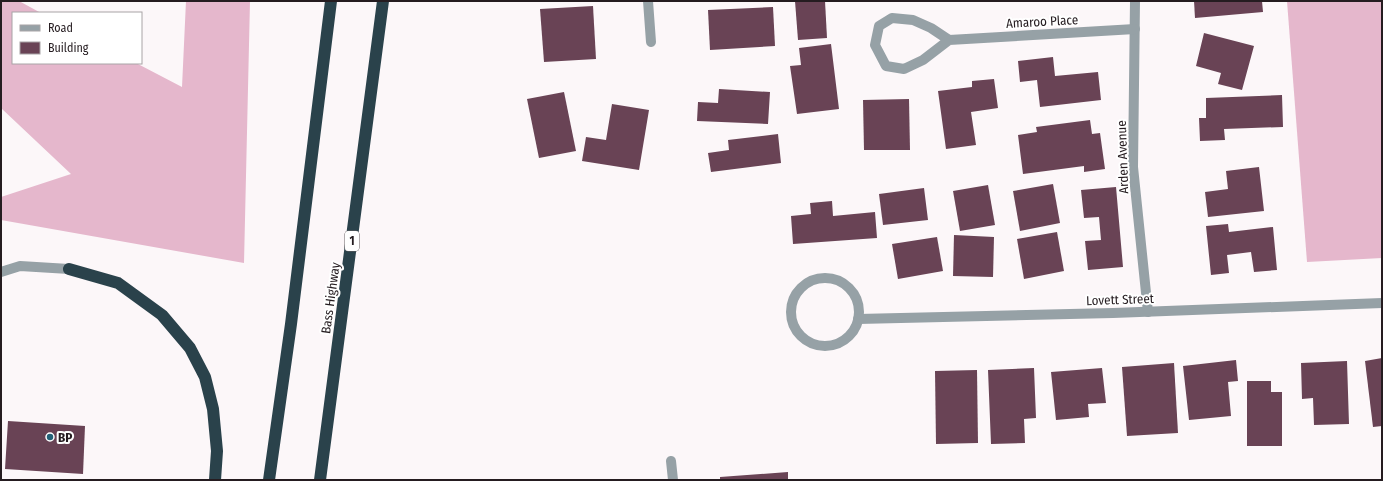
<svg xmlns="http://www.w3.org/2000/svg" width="1383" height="481" font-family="'Fira Sans Condensed',sans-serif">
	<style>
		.forest { fill: #e5b7cc }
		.building { fill: #694355 }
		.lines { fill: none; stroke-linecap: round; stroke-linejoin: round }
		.minor { stroke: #96a1a6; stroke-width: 10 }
		.highway { stroke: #2a424b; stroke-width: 12 }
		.poi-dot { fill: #236178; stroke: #fff; stroke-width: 1.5 }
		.labels { text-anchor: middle; stroke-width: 4; stroke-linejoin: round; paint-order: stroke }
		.shield { fill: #fff; stroke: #666063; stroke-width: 1 }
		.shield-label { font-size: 12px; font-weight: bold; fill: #251c20 }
		.street-label { font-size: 13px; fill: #251c20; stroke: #fff }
		.poi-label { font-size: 13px; font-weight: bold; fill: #251c20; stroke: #fff; text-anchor: start }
	</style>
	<rect width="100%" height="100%" fill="#fcf7f9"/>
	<g class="forest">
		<path d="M1,1H19L41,13H13V63H136L182,87L186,1H250L244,263L1,220V197L71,174L1,108Z"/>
		<path d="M1287,1H1382V258L1307,262Z"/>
	</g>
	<g class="building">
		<path d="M795,1H825L827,38L798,40Z"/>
		<path d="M1194,1H1262L1263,12L1195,18Z"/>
		<path d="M593,6L596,59L544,62L540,9Z"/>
		<path d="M773,7L775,46L710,50L708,10Z"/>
		<path d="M1204,33L1254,46L1242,90L1218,84L1221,73L1196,66Z"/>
		<path d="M831,44L839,109L797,114L790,66L801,65L799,48Z"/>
		<path d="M1053,57L1055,76L1098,72L1101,100L1040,107L1037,80L1020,82L1018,61Z"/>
		<path d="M994,79L998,108L971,112L976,145L946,149L938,91L972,87V81Z"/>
		<path d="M719,89L770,92L768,124L697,121L698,102L718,103Z"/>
		<path d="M564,92L576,151L539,158L527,99Z"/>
		<path d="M1282,95L1283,127L1224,129L1225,140L1200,141L1199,118H1206V98Z"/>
		<path d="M909,99L910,150H864L863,100Z"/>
		<path d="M612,104L649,110L639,170L582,161L586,137L606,140Z"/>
		<path d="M1090,120L1092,134L1100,133L1105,169L1084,172V166L1023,174L1018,135L1037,132L1036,127Z"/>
		<path d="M778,134L781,163L711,172L708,153L729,150L728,140Z"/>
		<path d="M1259,167L1264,211L1208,217L1205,192L1228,189L1226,171Z"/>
		<path d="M1053,184L1060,223L1020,231L1013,191Z"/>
		<path d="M988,185L995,225L960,231L953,191Z"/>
		<path d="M1116,187L1123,267L1088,270L1085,241L1101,240L1099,217L1084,218L1081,190Z"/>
		<path d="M924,188L928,220L883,225L879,194Z"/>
		<path d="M832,201L833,216L875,212L877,238L793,244L791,216L811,214L810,203Z"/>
		<path d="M1228,224L1229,232L1273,227L1277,270L1254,272L1251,252L1227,255L1229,273L1211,275L1206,226Z"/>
		<path d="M1057,232L1064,271L1024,279L1017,239Z"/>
		<path d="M954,235L994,237L993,277L953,276Z"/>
		<path d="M937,237L943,271L898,279L892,244Z"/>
		<path d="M1382,358V426L1373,427L1365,361Z"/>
		<path d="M1236,360L1238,381L1228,382L1231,416L1189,420L1183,366Z"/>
		<path d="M1347,361L1349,424L1314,425L1313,398L1302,399L1301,363Z"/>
		<path d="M1174,363L1178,433L1127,436L1122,367Z"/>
		<path d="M1034,368L1036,418L1024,419L1025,443L991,444L988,370Z"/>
		<path d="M1102,368L1106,403L1088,404L1089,417L1056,420L1051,372Z"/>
		<path d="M977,370L978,443L936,444L935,371Z"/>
		<path d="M1247,381H1271V392H1282V446H1247Z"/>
		<path d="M8,421L85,426L83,474L5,469Z"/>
		<path d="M788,472V480H720V477Z"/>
	</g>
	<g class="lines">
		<g class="minor">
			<path d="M648,1L651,42"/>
			<path d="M1135,1L1133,167L1148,312"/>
			<path d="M949,40L931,28L913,20L892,18L879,26L875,45L886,66L904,69L923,60L949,40L1135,29"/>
			<path d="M1,272L20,266L69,269"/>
			<circle cx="825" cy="312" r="34"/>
			<path d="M858,319L1113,313L1382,303"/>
			<path d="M671,461L673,480"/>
		</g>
		<g class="highway">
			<path d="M69,269L118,283L162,315L190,348L205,377L213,409L217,451L215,480"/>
			<path d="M269,480L291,324L331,1"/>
			<path d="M320,480L383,1"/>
		</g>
	</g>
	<circle class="poi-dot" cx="50" cy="437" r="4"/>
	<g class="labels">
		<rect class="shield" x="345" y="231" width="14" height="20" rx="3"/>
		<g class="shield-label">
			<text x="352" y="245">1</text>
		</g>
		<g class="street-label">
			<text transform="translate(1042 21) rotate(-3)" y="5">Amaroo Place</text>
			<text transform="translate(1122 157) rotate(-92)" y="5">Arden Avenue</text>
			<text transform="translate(330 298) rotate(-82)" y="5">Bass Highway</text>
			<text transform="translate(1120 299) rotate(-2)" y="5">Lovett Street</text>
		</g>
		<g class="poi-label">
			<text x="58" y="442">BP</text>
		</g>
	</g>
	<rect width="1383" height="481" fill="none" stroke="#251c20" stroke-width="4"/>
	<rect x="12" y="12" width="130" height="52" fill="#ffffff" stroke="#a8a4a6"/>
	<rect x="20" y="25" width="20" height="6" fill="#96a1a6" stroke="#a8a4a6"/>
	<text x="48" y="32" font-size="12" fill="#251c20">Road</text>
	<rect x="20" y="42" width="20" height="12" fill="#694355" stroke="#a8a4a6"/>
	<text x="48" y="52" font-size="12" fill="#251c20">Building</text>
</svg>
